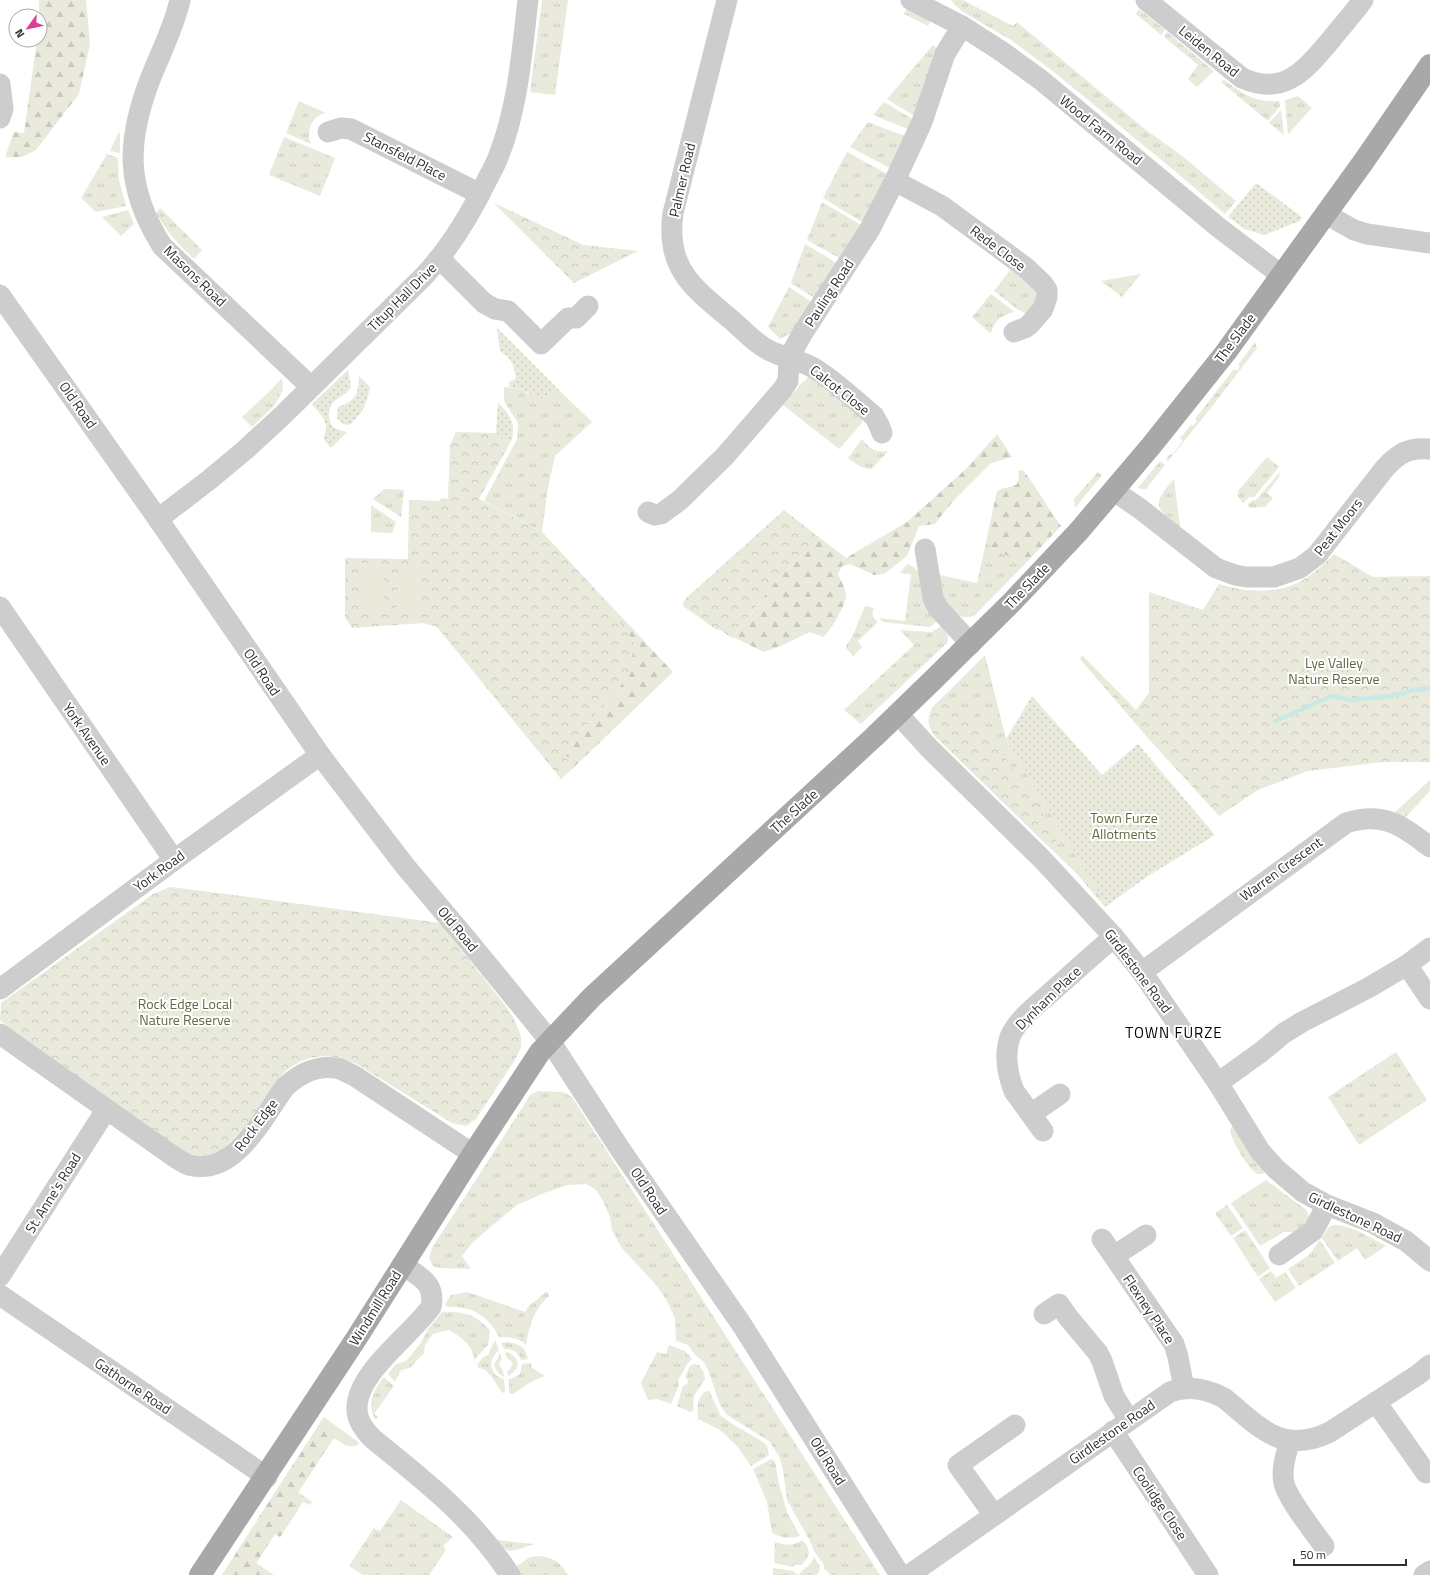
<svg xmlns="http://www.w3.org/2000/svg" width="1430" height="1575" font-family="'Titillium Web',sans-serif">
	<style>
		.grass { fill: url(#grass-tufts) }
		.forest { fill: url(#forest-firs) }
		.park { fill: url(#park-crowns) }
		.garden { fill: url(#garden-dots) }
		.pitch { fill: #e9e9dc }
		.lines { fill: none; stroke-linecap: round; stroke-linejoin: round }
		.stream { stroke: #cae8e6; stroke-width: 4.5 }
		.minor { stroke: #cdcdcd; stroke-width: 21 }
		.major { stroke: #a8a8a8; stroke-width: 22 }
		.labels { text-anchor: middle; stroke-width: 4; stroke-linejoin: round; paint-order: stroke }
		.street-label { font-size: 14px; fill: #303030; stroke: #fff }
		.park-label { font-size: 14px; fill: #656840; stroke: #fff }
		.neighbourhood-label { font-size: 15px; letter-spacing: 1px; fill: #000; stroke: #fff }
	</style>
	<defs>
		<pattern id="grass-tufts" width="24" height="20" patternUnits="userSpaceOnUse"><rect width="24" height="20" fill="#e9e9dc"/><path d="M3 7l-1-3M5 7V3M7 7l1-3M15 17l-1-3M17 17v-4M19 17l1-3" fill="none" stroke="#c8c8bd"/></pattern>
		<pattern id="forest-firs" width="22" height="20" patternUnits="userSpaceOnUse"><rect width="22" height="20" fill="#e9e9dc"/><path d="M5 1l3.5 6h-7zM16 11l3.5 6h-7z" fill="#c8c8bd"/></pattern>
		<pattern id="park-crowns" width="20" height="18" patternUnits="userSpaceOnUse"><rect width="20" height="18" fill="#e9e9dc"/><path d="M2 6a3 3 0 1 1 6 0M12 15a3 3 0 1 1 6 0" fill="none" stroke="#c8c8bd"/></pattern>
		<pattern id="garden-dots" width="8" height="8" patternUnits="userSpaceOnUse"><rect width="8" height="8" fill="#e9e9dc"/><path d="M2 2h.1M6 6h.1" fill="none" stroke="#c8c8bd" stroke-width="1.8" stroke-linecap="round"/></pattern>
	</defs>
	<rect width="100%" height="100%" fill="#fff"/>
	<g class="grass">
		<path d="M542,0H568L555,95L530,92Z"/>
		<path d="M951,0H963L1013,26L1017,22L1146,130L1181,155L1236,201L1225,214L1176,172L1054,72L1011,40L963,12L955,5Z"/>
		<path d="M907,8L931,20L928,26L904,14Z"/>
		<path d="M1139,9L1165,30L1161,35L1136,14Z"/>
		<path d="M1167,32L1214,71L1197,87L1188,79L1198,65L1164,37Z"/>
		<path d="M933,45L938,50L916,117L887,99Z"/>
		<path d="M1224,80C1242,93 1255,103 1279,101L1280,106L1268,121L1221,82Z"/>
		<path d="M1298,96L1312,108L1288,134L1285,100Z"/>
		<path d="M299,101L326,113C311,116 306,131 311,144L286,133Z"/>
		<path d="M884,102L914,120L910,130L873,115Z"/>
		<path d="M1281,110L1284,135L1269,123Z"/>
		<path d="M868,122L907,137L892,169L850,147Z"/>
		<path d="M119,132L120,133V153L110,151Z"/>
		<path d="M284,137L335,158L320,196L269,175Z"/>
		<path d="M847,152L889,175L864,223L823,198Z"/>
		<path d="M107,154L118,158L119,180L126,206L96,212L81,198Z"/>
		<path d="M822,202L863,226L843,260L807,240Z"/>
		<path d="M160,208L202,250L194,259C179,246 166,230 156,213Z"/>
		<path d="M128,210L134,224L121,236L102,217Z"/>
		<path d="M805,244L840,265L816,299L791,283Z"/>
		<path d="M1014,265L1042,293L1027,314L1017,309L994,291Z"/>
		<path d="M1141,274L1122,297L1101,281Z"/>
		<path d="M789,287L813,303L791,333L780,339L768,327Z"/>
		<path d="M991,294L1015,312C1005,314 997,318 993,327C991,333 994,329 990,333L972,317Z"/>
		<path d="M1255,342L1257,348L1210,409L1168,461L1166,459L1170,454L1172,455L1183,441L1180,438L1191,425L1193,426L1197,421L1195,419L1234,369L1237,371L1240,366L1238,365Z"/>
		<path d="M810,376L862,415V423L839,449L783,405L803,382Z"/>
		<path d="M282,378L283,389L275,405L252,427L242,417L271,390Z"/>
		<path d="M504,387L523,389L528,394L553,395L560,391L592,422L555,456L548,488L542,532L484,501L517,439L518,423L504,401Z"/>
		<path d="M862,439C870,449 875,453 888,451L872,469C862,469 856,464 848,458Z"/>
		<path d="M1267,457L1279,467L1254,497H1249L1243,503L1238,497V491Z"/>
		<path d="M1160,461L1165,465L1146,489H1142L1138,488Z"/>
		<path d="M1098,472L1102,475L1075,508L1074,499Z"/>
		<path d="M1280,472L1279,477L1267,493L1273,498L1265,507L1250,508L1247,505L1253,500H1256Z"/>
		<path d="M1174,479L1180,527C1154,507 1152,504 1174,479Z"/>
		<path d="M384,489L404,490L401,517L373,499Z"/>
		<path d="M371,505L396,522L392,533L371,532Z"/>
		<path d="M986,542L991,547L1024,565L975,615C953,626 937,593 940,575L977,583Z"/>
		<path d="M907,564L914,567L920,574L937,621L930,627L883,622L879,618L905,621L911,574L900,573Z"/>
		<path d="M865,606L874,608C871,614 873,618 878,622L858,641L862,647L853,656L846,648V646L853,635Z"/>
		<path d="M941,626L948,635V642L861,724L844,710L914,645L900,630L932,632Z"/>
		<path d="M985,655L1006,739L1100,895L1109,904L1105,907L1076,873L935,736C927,725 927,720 932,708Z"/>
		<path d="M1430,780V791L1403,820L1393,814Z"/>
		<path d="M1396,1052L1427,1100L1359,1145L1328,1097Z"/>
		<path d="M538,1091L563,1092L572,1097L880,1575H831L824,1569V1565L814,1551L811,1543L787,1500L783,1470L779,1456L769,1441L727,1415L720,1405L709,1372L703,1361L696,1356L688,1345L676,1341L675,1318L667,1301L657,1286L621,1247L612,1230L610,1217L603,1201L596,1190L586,1184L568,1185L544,1193L517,1205L493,1225L472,1243L462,1256L471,1269L438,1268L433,1266L429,1258L432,1248L524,1105L530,1095Z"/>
		<path d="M1233,1125L1267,1171L1262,1174H1257C1247,1167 1232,1142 1230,1130Z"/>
		<path d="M1266,1180L1305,1209L1308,1213L1309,1221L1297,1232H1284L1260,1246L1231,1203Z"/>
		<path d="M1227,1205L1243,1228L1231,1236L1215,1213Z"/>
		<path d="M1333,1225C1349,1224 1372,1238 1386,1246L1365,1260L1357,1248L1338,1261L1322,1238L1328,1228Z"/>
		<path d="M1245,1230L1270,1268L1258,1277L1233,1238Z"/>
		<path d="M1320,1240L1335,1263L1299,1286L1288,1269L1310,1254Z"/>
		<path d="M1271,1271L1276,1278L1285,1272L1296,1288L1275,1302L1259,1279Z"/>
		<path d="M547,1291L549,1296C534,1309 529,1326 526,1345C518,1337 510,1337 499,1337C486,1314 474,1307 447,1307L445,1304L451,1295L467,1292L525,1312L528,1307Z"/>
		<path d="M442,1312C464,1311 475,1315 490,1330L488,1345L474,1360C474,1346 460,1336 449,1330L433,1334L425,1345L424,1353L410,1368L401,1370L395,1382L388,1374L396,1364L406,1361L421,1343L428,1329Z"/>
		<path d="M495,1340L499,1350C487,1360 489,1375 504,1379L505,1392L503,1393C496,1387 491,1369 479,1368L477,1365L482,1358L488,1355Z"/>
		<path d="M506,1342C518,1344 525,1345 528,1359L521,1360C518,1351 512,1349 504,1349L501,1343Z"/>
		<path d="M669,1345L685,1351L692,1359C685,1365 683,1373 678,1380L679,1385L671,1404L658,1399L648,1400L641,1383L657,1352L666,1354Z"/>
		<path d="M508,1352C521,1360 521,1368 508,1376L507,1371L511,1368L513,1363L506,1357L505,1353Z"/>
		<path d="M500,1354L502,1359L499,1363L500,1366L503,1371L504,1377L498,1373L494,1365Z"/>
		<path d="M531,1363V1367L544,1376L529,1383L513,1394L509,1393V1379H511L520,1374L522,1364Z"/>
		<path d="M693,1364L699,1365L704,1373L705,1379L694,1396L693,1411L690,1412L677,1406L683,1386L687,1384L688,1381L686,1377L689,1367Z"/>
		<path d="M384,1377L394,1386L374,1414L378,1417L376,1420C366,1404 373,1391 384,1377Z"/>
		<path d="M706,1391H709L721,1416L731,1423L763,1442L767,1446L769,1455L751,1466L737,1446L720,1430L698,1419C697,1408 696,1399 706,1391Z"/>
		<path d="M324,1417L358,1442L359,1444C350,1450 342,1443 334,1438L298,1492L312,1502L310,1505L303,1502L280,1537L275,1534L256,1563L274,1575H222Z"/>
		<path d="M771,1459L775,1461L779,1484L787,1512L800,1536C790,1539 782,1538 772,1533L767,1502L753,1469Z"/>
		<path d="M401,1500L453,1537L443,1546L446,1550L429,1575H363L349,1566L374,1528L380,1531Z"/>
		<path d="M497,1540L534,1544C519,1548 506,1559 497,1540Z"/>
		<path d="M802,1540C812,1549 810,1558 801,1565L796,1564L793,1567L774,1563L775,1542C786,1545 792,1547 802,1540Z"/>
		<path d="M539,1556C555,1558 559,1562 568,1575H518L514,1568L530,1557Z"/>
		<path d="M814,1557C818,1564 823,1568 817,1575H773V1568L793,1571L798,1575L811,1563Z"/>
	</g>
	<g class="forest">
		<path d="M39,0H86L90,44L79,94L36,150L22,157H5L14,132L24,133L37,40H40Z"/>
		<path d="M997,434L1012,457L991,463L953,501L935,524L919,526L907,556L884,574L874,575L850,564L842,566L838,574C841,581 845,587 846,595C846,606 831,629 824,637L809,632C794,640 780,647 764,652L733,637L776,581L820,538L846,558L907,522L968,467Z"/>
		<path d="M1023,470C1037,488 1047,507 1061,526L1024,565L991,547L986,542L997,491C1004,487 1011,488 1017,484L1019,477L1018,471Z"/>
		<path d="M600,594L673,672L571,770L566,757L572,741L618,691L634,642Z"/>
		<path d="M324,1417L334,1437L298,1493H286L298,1510L280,1537L257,1520Z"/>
		<path d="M254,1525L268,1545L256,1563L267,1575H222Z"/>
	</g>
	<g class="park">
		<path d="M494,203L583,245L638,251L574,283Z"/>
		<path d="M456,432L496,433L510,443L479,499L542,532L600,594L634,642L631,667L618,691L572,741L566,757L571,770L561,779L437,627L423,623L352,628L345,617V558L408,559L409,500L440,501L441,498L448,499L450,445Z"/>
		<path d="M784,510L820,538L776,581L732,638L719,629L717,630L683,606L684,600Z"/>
		<path d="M1334,554L1373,577L1430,576V762H1383L1308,771L1258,790L1219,816L1147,737L1080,659L1082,655L1136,710L1149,693V592L1203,610L1219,584C1245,592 1276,595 1301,581C1313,574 1324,564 1334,554Z"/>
		<path d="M945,695L1002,753L1058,836L1055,843L1048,846L935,736C922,717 931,709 945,695Z"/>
		<path d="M170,887L242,896L440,923L508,1009L515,1021L521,1036V1047L515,1060L476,1119L466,1126L452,1123L357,1064C329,1052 308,1053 284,1072C268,1093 237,1145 213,1154C204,1157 197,1155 188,1154L6,1026L0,1020L1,1003L153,894Z"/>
	</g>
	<g class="garden">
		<path d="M1256,183L1302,217L1300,221L1264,235L1245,229L1228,217Z"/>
		<path d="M497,328L560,391L546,398H539L534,397L523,389L509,387V383L516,378C514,365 511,358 500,351Z"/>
		<path d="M348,370L351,387C346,396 340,395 334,402C327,408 327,423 335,428C338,430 343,431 347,432L331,448L323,438C332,424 321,415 312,404Z"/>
		<path d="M359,376L370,387C367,403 362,415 349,425L343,424L337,418L338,407C357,400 358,395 359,376Z"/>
		<path d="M498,403C510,414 518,427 510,443L496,433Z"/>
		<path d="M1032,696L1102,775L1138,744L1215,835L1148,876L1109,904L1100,895L1006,739Z"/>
	</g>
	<g class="pitch">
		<path d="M361,563L384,564L383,610H360Z"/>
		<path d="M398,565L421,566L420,612H397Z"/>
	</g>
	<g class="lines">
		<path class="stream" d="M1275,721L1332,696L1352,700L1391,696L1405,693L1413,690L1430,688"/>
		<g class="minor">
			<path d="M180,0C174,27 161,52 151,77C126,141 125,187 162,246L310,386"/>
			<path d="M727,0L673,213C665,270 695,289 734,322C746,333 759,347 775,353C789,359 804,361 817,370C837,383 855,400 874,416L879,425L882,433"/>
			<path d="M911,0L962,26L1001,51L1041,80L1218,227L1281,275"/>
			<path d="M1146,0L1242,78C1284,97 1305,70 1330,41C1341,27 1353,14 1363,0"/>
			<path d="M0,84L3,109L0,118"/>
			<path d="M328,132L341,128L351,129L480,194"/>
			<path d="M895,181L942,206L1025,267L1043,284L1047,290V297L1043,309L1030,324L1025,328L1014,332"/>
			<path d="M1326,214L1354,230L1367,234L1430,243"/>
			<path d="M440,259L484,303L495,309L508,311L541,344L568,318H576L588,306"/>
			<path d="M0,295L158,519L320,755L405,866L469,942L550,1041L620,1149L742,1325L900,1575"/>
			<path d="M1114,491L1139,508L1216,568L1235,575L1246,577H1274L1300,568L1317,555L1385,468C1399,453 1409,447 1430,449"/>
			<path d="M648,512L655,515L661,514L680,500L725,456L783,389L788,381L789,358L802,334L870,229L897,176L922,122L945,54L962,26"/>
			<path d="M158,519L209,480L245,450L283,415L424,276C451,247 470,215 487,180C491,172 496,164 499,155C518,107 522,51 528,0"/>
			<path d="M925,549L933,598L938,608L971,644"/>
			<path d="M0,607L174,860"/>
			<path d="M898,714L929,748L1042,859L1114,937L1142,972L1218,1083L1260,1151L1276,1169L1303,1192L1327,1205L1373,1223L1391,1233L1406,1241L1430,1261"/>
			<path d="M1407,965L1430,999"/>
			<path d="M1142,972L1346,823C1383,811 1401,825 1430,847"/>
			<path d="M0,989L174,860L320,755"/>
			<path d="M0,1034L173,1156C178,1159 183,1163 189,1165C235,1177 263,1117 285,1087C299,1074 316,1065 336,1068C342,1069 348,1073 353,1075L473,1154"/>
			<path d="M1218,1083L1261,1052L1284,1033L1302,1022L1368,988L1407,965L1430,948"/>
			<path d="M1031,1114L1060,1094"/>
			<path d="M1043,1131L1014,1091C1007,1073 1004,1055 1010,1037C1017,1020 1036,1006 1049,994C1071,975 1092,955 1114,937"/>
			<path d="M1102,1239L1174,1344L1178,1357L1184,1388"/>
			<path d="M1279,1255L1313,1231L1327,1205"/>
			<path d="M1114,1256L1146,1235"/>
			<path d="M402,1265C420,1277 436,1283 431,1307C411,1335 358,1372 357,1407C356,1420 365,1431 373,1439C425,1481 473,1518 510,1575"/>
			<path d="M0,1276L106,1110"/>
			<path d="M0,1295L267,1477"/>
			<path d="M1044,1314L1059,1304L1068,1317L1098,1353L1102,1361L1114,1396L1129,1420"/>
			<path d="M1376,1402L1426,1473"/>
			<path d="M1113,1431L1208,1575"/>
			<path d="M1290,1440C1286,1454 1281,1469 1284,1483C1287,1498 1314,1532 1324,1546"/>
			<path d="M994,1515L958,1465L1015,1425"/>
			<path d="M909,1575L1170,1392C1188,1385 1207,1389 1224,1398C1259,1426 1281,1456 1330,1432L1419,1374L1430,1365"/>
			<path d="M1424,1575L1430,1571"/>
		</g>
		<path class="major" d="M200,1575L356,1339L473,1154L540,1052L592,997L874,737L934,679L1012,602L1079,531L1151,446L1226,352L1364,161L1430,65"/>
	</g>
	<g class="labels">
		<g class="street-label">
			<text transform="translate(1209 51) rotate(39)" y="5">Leiden Road</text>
			<text transform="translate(1101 130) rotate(39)" y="5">Wood Farm Road</text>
			<text transform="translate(405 156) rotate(27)" y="5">Stansfeld Place</text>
			<text transform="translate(682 180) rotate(-77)" y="5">Palmer Road</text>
			<text transform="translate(998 248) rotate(37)" y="5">Rede Close</text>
			<text transform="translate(195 276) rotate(44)" y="5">Masons Road</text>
			<text transform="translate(829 293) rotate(-57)" y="5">Pauling Road</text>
			<text transform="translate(402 297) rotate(-45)" y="5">Titup Hall Drive</text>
			<text transform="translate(1235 338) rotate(-53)" y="5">The Slade</text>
			<text transform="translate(840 390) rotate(38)" y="5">Calcot Close</text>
			<text transform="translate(78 405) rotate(55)" y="5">Old Road</text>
			<text transform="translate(1338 527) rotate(-52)" y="5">Peat Moors</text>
			<text transform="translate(1027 586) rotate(-46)" y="5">The Slade</text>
			<text transform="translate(262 672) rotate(56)" y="5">Old Road</text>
			<text transform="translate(87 734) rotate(55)" y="5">York Avenue</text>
			<text transform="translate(794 811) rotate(-42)" y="5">The Slade</text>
			<text transform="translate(1281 869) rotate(-36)" y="5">Warren Crescent</text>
			<text transform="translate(159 871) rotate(-36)" y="5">York Road</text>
			<text transform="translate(458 929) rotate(50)" y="5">Old Road</text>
			<text transform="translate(1138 971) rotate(53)" y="5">Girdlestone Road</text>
			<text transform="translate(1048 998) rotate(-44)" y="5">Dynham Place</text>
			<text transform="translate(256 1125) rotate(-53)" y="5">Rock Edge</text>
			<text transform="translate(649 1191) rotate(56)" y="5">Old Road</text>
			<text transform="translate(53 1193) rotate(-58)" y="5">St. Anne's Road</text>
			<text transform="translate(1355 1217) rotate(25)" y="5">Girdlestone Road</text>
			<text transform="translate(375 1308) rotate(-58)" y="5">Windmill Road</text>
			<text transform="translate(1149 1309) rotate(56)" y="5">Flexney Place</text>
			<text transform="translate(133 1386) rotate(34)" y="5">Gathorne Road</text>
			<text transform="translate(1112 1432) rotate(-35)" y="5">Girdlestone Road</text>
			<text transform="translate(828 1461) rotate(58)" y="5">Old Road</text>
			<text transform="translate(1160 1503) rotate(56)" y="5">Coolidge Close</text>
		</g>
		<g class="park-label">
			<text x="1334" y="668">Lye Valley<tspan x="1334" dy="16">Nature Reserve</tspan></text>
			<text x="1124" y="823">Town Furze<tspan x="1124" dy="16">Allotments</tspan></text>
			<text x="185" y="1009">Rock Edge Local<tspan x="185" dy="16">Nature Reserve</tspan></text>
		</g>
		<g class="neighbourhood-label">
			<text x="1174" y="1038">TOWN FURZE</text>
		</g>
	</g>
	<g transform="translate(28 28) rotate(237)"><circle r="19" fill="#ffffff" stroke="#acacac"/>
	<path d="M0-3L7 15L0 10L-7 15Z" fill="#d84092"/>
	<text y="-6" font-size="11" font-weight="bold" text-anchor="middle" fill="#303030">N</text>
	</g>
	<path d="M1294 1559v6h112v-6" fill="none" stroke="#303030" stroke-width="2"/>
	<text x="1300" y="1559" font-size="12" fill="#303030" stroke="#ffffff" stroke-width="3" paint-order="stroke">50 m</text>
</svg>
